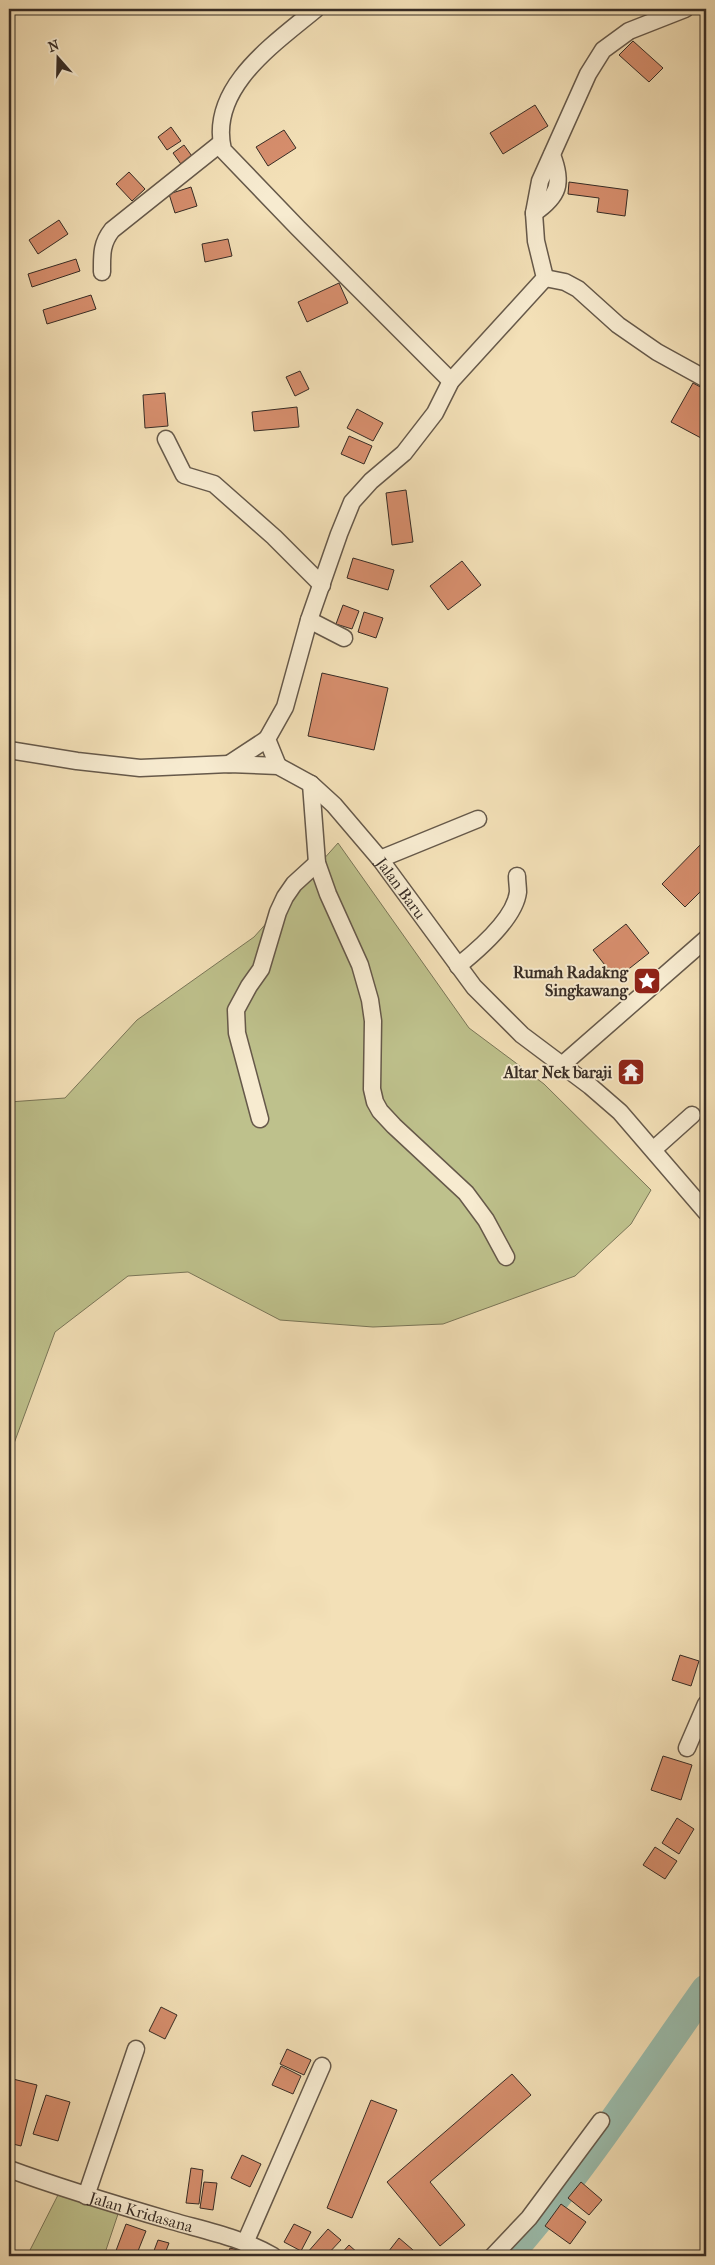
<svg xmlns="http://www.w3.org/2000/svg" width="715" height="2265" font-family="'IM FELL French Canon',serif">
	<style>
		.green { fill: #bec18c; stroke: #7a7658 }
		.lines { fill: none; stroke-linecap: round; stroke-linejoin: round }
		.river { stroke: #9bbdad; stroke-width: 29 }
		.building { fill: #d68e6d; stroke: #372c25 }
		.minor-casing { stroke: #66594a; stroke-width: 19 }
		.path { stroke: #372c25; stroke-width: 3; stroke-dasharray: 1 2.5; stroke-linecap: butt }
		.minor { stroke: #f7ebd0; stroke-width: 16 }
		.labels { text-anchor: middle; stroke-width: 4; stroke-linejoin: round; paint-order: stroke }
		.street-label { font-size: 16px; fill: #372c25; stroke: #f7ebd0 }
		.poi-label { font-size: 16px; font-weight: bold; fill: #372c25; stroke: #f7ebd0; text-anchor: end }
	</style>
	<rect width="100%" height="100%" fill="#f3e0b7"/>
	<filter id="stains"><feTurbulence type="fractalNoise" baseFrequency=".004" numOctaves="4"/><feColorMatrix values="0 0 0 0 .2 0 0 0 0 .09 0 0 0 0 .02 0 0 0 .5 -.17"/></filter>
	<radialGradient id="worn" r=".72"><stop offset=".6" stop-color="#630" stop-opacity="0"/><stop offset="1" stop-color="#630" stop-opacity=".3"/></radialGradient>
	<g class="green">
		<path d="M338,843L469,1028L544,1084L651,1190L631,1224L575,1276L443,1324L373,1327L280,1320L188,1272L128,1276L55,1332L9,1457V1102L65,1098L137,1020L254,937Z"/>
		<path d="M58,2195L119,2211L104,2256H27Z"/>
	</g>
	<g class="lines">
		<path class="river" d="M508,2256C581,2173 642,2079 706,1989"/>
	</g>
	<g class="building">
		<path d="M633,41L663,68L649,82L619,55Z"/>
		<path d="M535,105L548,126L503,154L490,133Z"/>
		<path d="M171,127L181,141L167,150L158,137Z"/>
		<path d="M284,130L296,148L268,166L256,147Z"/>
		<path d="M184,145L194,159L183,167L173,153Z"/>
		<path d="M129,172L145,189L132,201L116,184Z"/>
		<path d="M569,182L628,190L625,216L597,212L599,198L568,194Z"/>
		<path d="M191,187L197,206L175,213L169,194Z"/>
		<path d="M59,220L68,234L38,254L29,240Z"/>
		<path d="M228,239L232,256L205,262L202,244Z"/>
		<path d="M76,259L80,271L32,287L28,274Z"/>
		<path d="M339,283L348,303L307,322L298,302Z"/>
		<path d="M91,295L96,309L47,324L43,310Z"/>
		<path d="M300,371L309,389L295,396L286,377Z"/>
		<path d="M693,383L706,390V429L701,438L671,422Z"/>
		<path d="M165,393L168,426L145,428L143,395Z"/>
		<path d="M297,407L299,427L254,431L252,412Z"/>
		<path d="M357,409L383,423L373,441L347,428Z"/>
		<path d="M349,436L372,446L364,464L341,454Z"/>
		<path d="M406,490L413,542L392,545L386,493Z"/>
		<path d="M353,558L394,570L388,590L347,578Z"/>
		<path d="M462,561L481,585L448,610L430,586Z"/>
		<path d="M343,605L359,611L352,629L336,624Z"/>
		<path d="M364,612L383,618L376,638L358,632Z"/>
		<path d="M322,673L388,688L374,750L308,736Z"/>
		<path d="M702,843L706,847V886L685,907L662,884Z"/>
		<path d="M626,924L649,953L616,979L593,950Z"/>
		<path d="M680,1655L699,1661L691,1686L672,1680Z"/>
		<path d="M663,1756L692,1765L681,1800L651,1790Z"/>
		<path d="M677,1818L694,1829L679,1854L662,1843Z"/>
		<path d="M655,1847L677,1861L665,1879L643,1865Z"/>
		<path d="M161,2007L177,2015L165,2039L149,2031Z"/>
		<path d="M287,2049L311,2060L304,2075L280,2064Z"/>
		<path d="M281,2066L301,2076L293,2094L272,2085Z"/>
		<path d="M512,2074L531,2095L430,2182L465,2225L440,2246L387,2182Z"/>
		<path d="M9,2078L37,2085L21,2146L9,2143Z"/>
		<path d="M46,2095L70,2102L58,2141L33,2134Z"/>
		<path d="M371,2100L397,2110L352,2218L327,2208Z"/>
		<path d="M242,2155L261,2164L250,2187L231,2178Z"/>
		<path d="M191,2168L203,2170L199,2204L186,2203Z"/>
		<path d="M204,2182L217,2183L213,2210L200,2208Z"/>
		<path d="M581,2182L602,2200L589,2215L568,2198Z"/>
		<path d="M561,2204L586,2222L570,2244L545,2226Z"/>
		<path d="M126,2224L146,2231L136,2256H114Z"/>
		<path d="M294,2224L311,2232L301,2251L284,2242Z"/>
		<path d="M328,2229L341,2240L326,2256H310L307,2253Z"/>
		<path d="M399,2238L420,2256H385Z"/>
		<path d="M158,2240L169,2243L164,2256H152Z"/>
		<path d="M349,2245L359,2254L358,2256H339Z"/>
		<path d="M230,2248L250,2253L249,2256H228Z"/>
	</g>
	<g class="lines">
		<g class="minor-casing">
			<g id="minor">
				<path d="M316,9C274,44 208,88 223,150L298,228L451,381"/>
				<path d="M534,213C559,196 563,183 552,155"/>
				<path d="M102,272C102,255 101,244 112,230L221,143"/>
				<path d="M545,278L565,282L578,289L618,325L657,352L706,379"/>
				<path d="M166,439L184,475L214,484L274,537L322,585"/>
				<path d="M309,620L344,638"/>
				<path id="s1" d="M9,750L77,761L140,768L229,764L278,766L311,784L334,805L380,859L474,987L522,1035L590,1086L620,1112L706,1212"/>
				<path d="M229,764L267,739"/>
				<path d="M278,766L267,739L285,707L309,620L339,534L352,502L371,481L404,453L435,413L451,381L545,278L536,241L534,213L540,181L588,74L603,50L629,31L685,9"/>
				<path d="M311,784L317,863L328,894L360,965L370,1000L373,1021L372,1089L375,1102L380,1111L394,1126L466,1193L486,1220L506,1257"/>
				<path d="M380,859L478,819"/>
				<path d="M458,966C478,950 515,918 518,892C518,887 517,881 517,876"/>
				<path d="M562,1065L706,939"/>
				<path d="M260,1119L237,1033L236,1010L249,986L261,969L278,912L285,897L294,884L317,863"/>
				<path d="M654,1149L692,1115"/>
				<path d="M687,1748L706,1704"/>
				<path id="s2" d="M9,2169C63,2189 117,2205 172,2221C207,2231 242,2238 273,2256"/>
				<path d="M86,2196L136,2049"/>
				<path d="M245,2243L322,2066"/>
				<path d="M493,2256L529,2218L601,2121"/>
			</g>
		</g>
		<path class="path" d="M9,2195L13,2187"/>
		<use href="#minor" class="minor"/>
	</g>
	<defs>
		<g id="sight-square" transform="scale(1.4375)"><rect x="-9" y="-9" width="18" height="18" rx="4" fill="#8f2418" stroke="#f7ebd0"/><path d="M0-6L1.8-2.2L6-1.7L2.9 1.2L3.7 5.4L0 3.3L-3.7 5.4L-2.9 1.2L-6-1.7L-1.8-2.2Z" fill="#fff"/></g>
		<g id="temple-square" transform="scale(1.4375)"><rect x="-9" y="-9" width="18" height="18" rx="4" fill="#8f2418" stroke="#f7ebd0"/><path d="M0-6L5-2H3V0L6.5 2.5H4V6H1.5V3h-3V6H-4V2.5H-6.5L-3 0V-2H-5Z" fill="#fff"/></g>
	</defs>
	<g fill-rule="evenodd">
		<use href="#sight-square" x="647" y="981"/>
		<use href="#temple-square" x="631" y="1072"/>
	</g>
	<g class="labels">
		<g class="street-label">
			<text dy="6" stroke="none"><textPath href="#s1" startOffset="446">Jalan Baru</textPath></text>
			<text dy="6" stroke="none"><textPath href="#s2" startOffset="139">Jalan Kridasana</textPath></text>
		</g>
		<g class="poi-label">
			<text x="628" y="978">Rumah Radakng<tspan x="628" dy="18">Singkawang</tspan></text>
			<text x="612" y="1078">Altar Nek baraji</text>
		</g>
	</g>
	<rect width="715" height="2265" fill="none" stroke="#f3e0b7" stroke-width="30"/>
	<rect x="10" y="10" width="695" height="2245" fill="none" stroke="#372c25" stroke-width="2.5"/>
	<rect x="15" y="15" width="685" height="2235" fill="none" stroke="#372c25"/>
	<g transform="translate(58 58) rotate(340)" stroke="#f7ebd0" stroke-width="4" paint-order="stroke">
	<path d="M0-4L9 19L0 12L-9 19Z" fill="#372c25"/>
	<text y="-8" font-size="14" font-weight="bold" text-anchor="middle" fill="#372c25">N</text>
	</g>
	<rect width="100%" height="100%" filter="url(#stains)"/>
	<rect width="100%" height="100%" fill="url(#worn)"/>
</svg>
